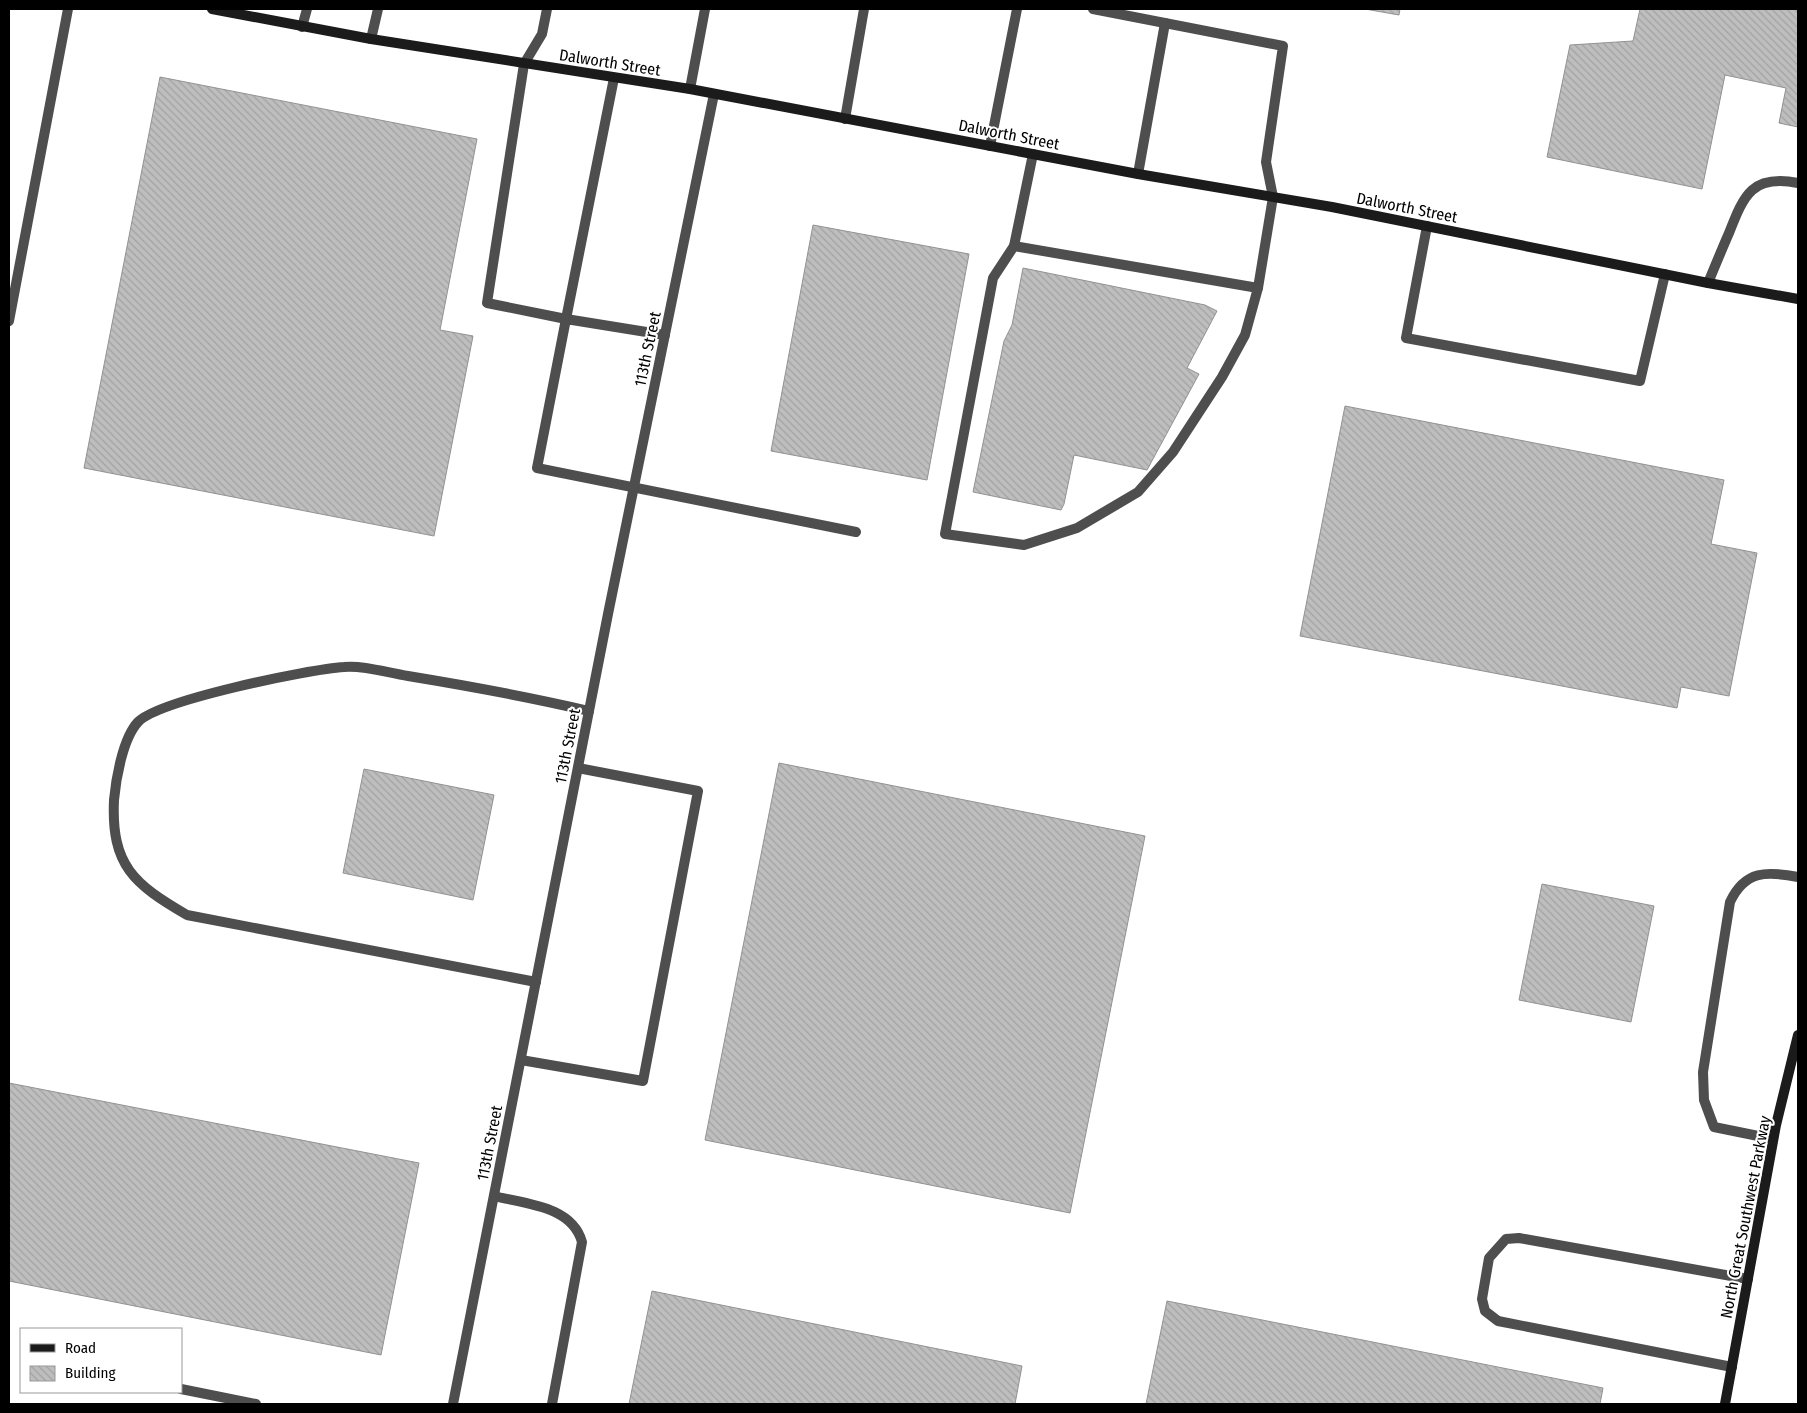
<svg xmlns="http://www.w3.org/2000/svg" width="1807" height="1413" font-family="'Fira Sans Condensed',sans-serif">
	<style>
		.building { fill: url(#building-back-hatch); stroke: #929292 }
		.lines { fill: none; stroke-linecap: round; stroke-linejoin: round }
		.lane { stroke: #4e4e4e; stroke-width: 10 }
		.street { stroke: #4e4e4e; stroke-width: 10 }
		.secondary { stroke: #1b1b1b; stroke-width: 10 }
		.labels { text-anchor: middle; stroke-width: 4; stroke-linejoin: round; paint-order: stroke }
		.street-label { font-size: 16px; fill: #000; stroke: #fff }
	</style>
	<defs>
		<pattern id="building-back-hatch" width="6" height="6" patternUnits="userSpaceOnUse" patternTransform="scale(1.25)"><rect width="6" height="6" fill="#bebebe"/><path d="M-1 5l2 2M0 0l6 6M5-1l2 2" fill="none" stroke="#a2a2a2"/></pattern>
	</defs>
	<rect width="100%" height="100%" fill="#fff"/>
	<g class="building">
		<path d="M1365,9H1400L1399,15Z"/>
		<path d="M1640,9H1798V127L1779,123L1786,88L1725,75L1702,189L1547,157L1570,45L1633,41Z"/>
		<path d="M160,77L477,139L440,330L473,336L434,536L84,468Z"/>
		<path d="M813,225L969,254L927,480L771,451Z"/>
		<path d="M1023,268L1205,305L1217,311L1187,368L1199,374L1147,470L1074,455L1064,504L1061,510L973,492L1004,341L1012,325Z"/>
		<path d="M1345,406L1724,480L1711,544L1757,553L1729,696L1681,687L1677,708L1300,636Z"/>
		<path d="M779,763L1145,836L1070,1213L705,1140Z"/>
		<path d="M364,769L494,795L473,900L343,873Z"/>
		<path d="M1542,884L1654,906L1631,1022L1519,1000Z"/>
		<path d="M9,1083L419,1163L381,1355L9,1281Z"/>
		<path d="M652,1291L1022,1366L1015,1404H629Z"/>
		<path d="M1167,1301L1603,1388L1600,1404H1146Z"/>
	</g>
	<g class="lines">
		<g class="lane">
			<path d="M547,9L542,34L524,64L487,303L566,319L614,78"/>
			<path d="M302,27L307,9"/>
			<path d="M690,89L705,9"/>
			<path d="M845,119L864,9"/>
			<path d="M990,146L1017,9"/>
			<path d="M1033,154L1014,246L1258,288L1273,197L1266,162L1283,46L1093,9"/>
			<path d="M1138,174L1165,23"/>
			<path d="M1427,226L1406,338L1640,381L1665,274"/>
			<path d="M1014,246L993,278L945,534L1024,545L1077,528L1138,492L1173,452L1222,377L1245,335L1258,288"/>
			<path d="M1708,283C1715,266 1722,249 1729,233C1744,195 1752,174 1798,183"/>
			<path d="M9,321L68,9"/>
			<path d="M665,335L566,319L537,468L856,532"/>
			<path d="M536,982L187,915C134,884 111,866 114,800C116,778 123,738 138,722C159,700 310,669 344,667C364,665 388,673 408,676C469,686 529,697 589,711"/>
			<path d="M521,1060L643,1081L698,791L578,768"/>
			<path d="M1773,1139L1714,1127L1704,1100L1703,1072L1730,902C1745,870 1767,871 1798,877"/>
			<path d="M494,1196C526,1204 572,1206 582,1242L552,1404"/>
			<path d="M1732,1367L1498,1321L1485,1311L1482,1299L1489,1258L1506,1239L1519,1238L1748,1279"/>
			<path d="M181,1389L256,1404"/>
		</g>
		<g class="street">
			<path d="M371,39L378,9"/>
			<path d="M453,1404L608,614L714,94"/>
		</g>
		<g class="secondary">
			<path d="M212,9L371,39L690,89L1138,174L1332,207L1708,283L1798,299"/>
			<path d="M1725,1404L1776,1125L1798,1035"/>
		</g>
	</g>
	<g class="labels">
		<g class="street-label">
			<text transform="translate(610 62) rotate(9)" y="6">Dalworth Street</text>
			<text transform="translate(1009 134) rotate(11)" y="6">Dalworth Street</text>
			<text transform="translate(1407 207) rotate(11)" y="6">Dalworth Street</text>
			<text transform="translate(647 349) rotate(-78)" y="6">113th Street</text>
			<text transform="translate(567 746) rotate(-79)" y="6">113th Street</text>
			<text transform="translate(489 1143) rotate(-79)" y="6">113th Street</text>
			<text transform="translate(1745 1217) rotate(-79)" y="6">North Great Southwest Parkway</text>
		</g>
	</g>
	<rect width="1807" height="1413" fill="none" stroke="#000000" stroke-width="20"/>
	<rect x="20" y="1328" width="162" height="65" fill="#ffffff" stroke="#999999"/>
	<rect x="30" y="1344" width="25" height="8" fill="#1b1b1b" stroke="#999999"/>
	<text x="65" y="1353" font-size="15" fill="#000000">Road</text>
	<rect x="30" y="1366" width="25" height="15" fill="url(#building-back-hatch)" stroke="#999999"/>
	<text x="65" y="1378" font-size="15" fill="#000000">Building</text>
</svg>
